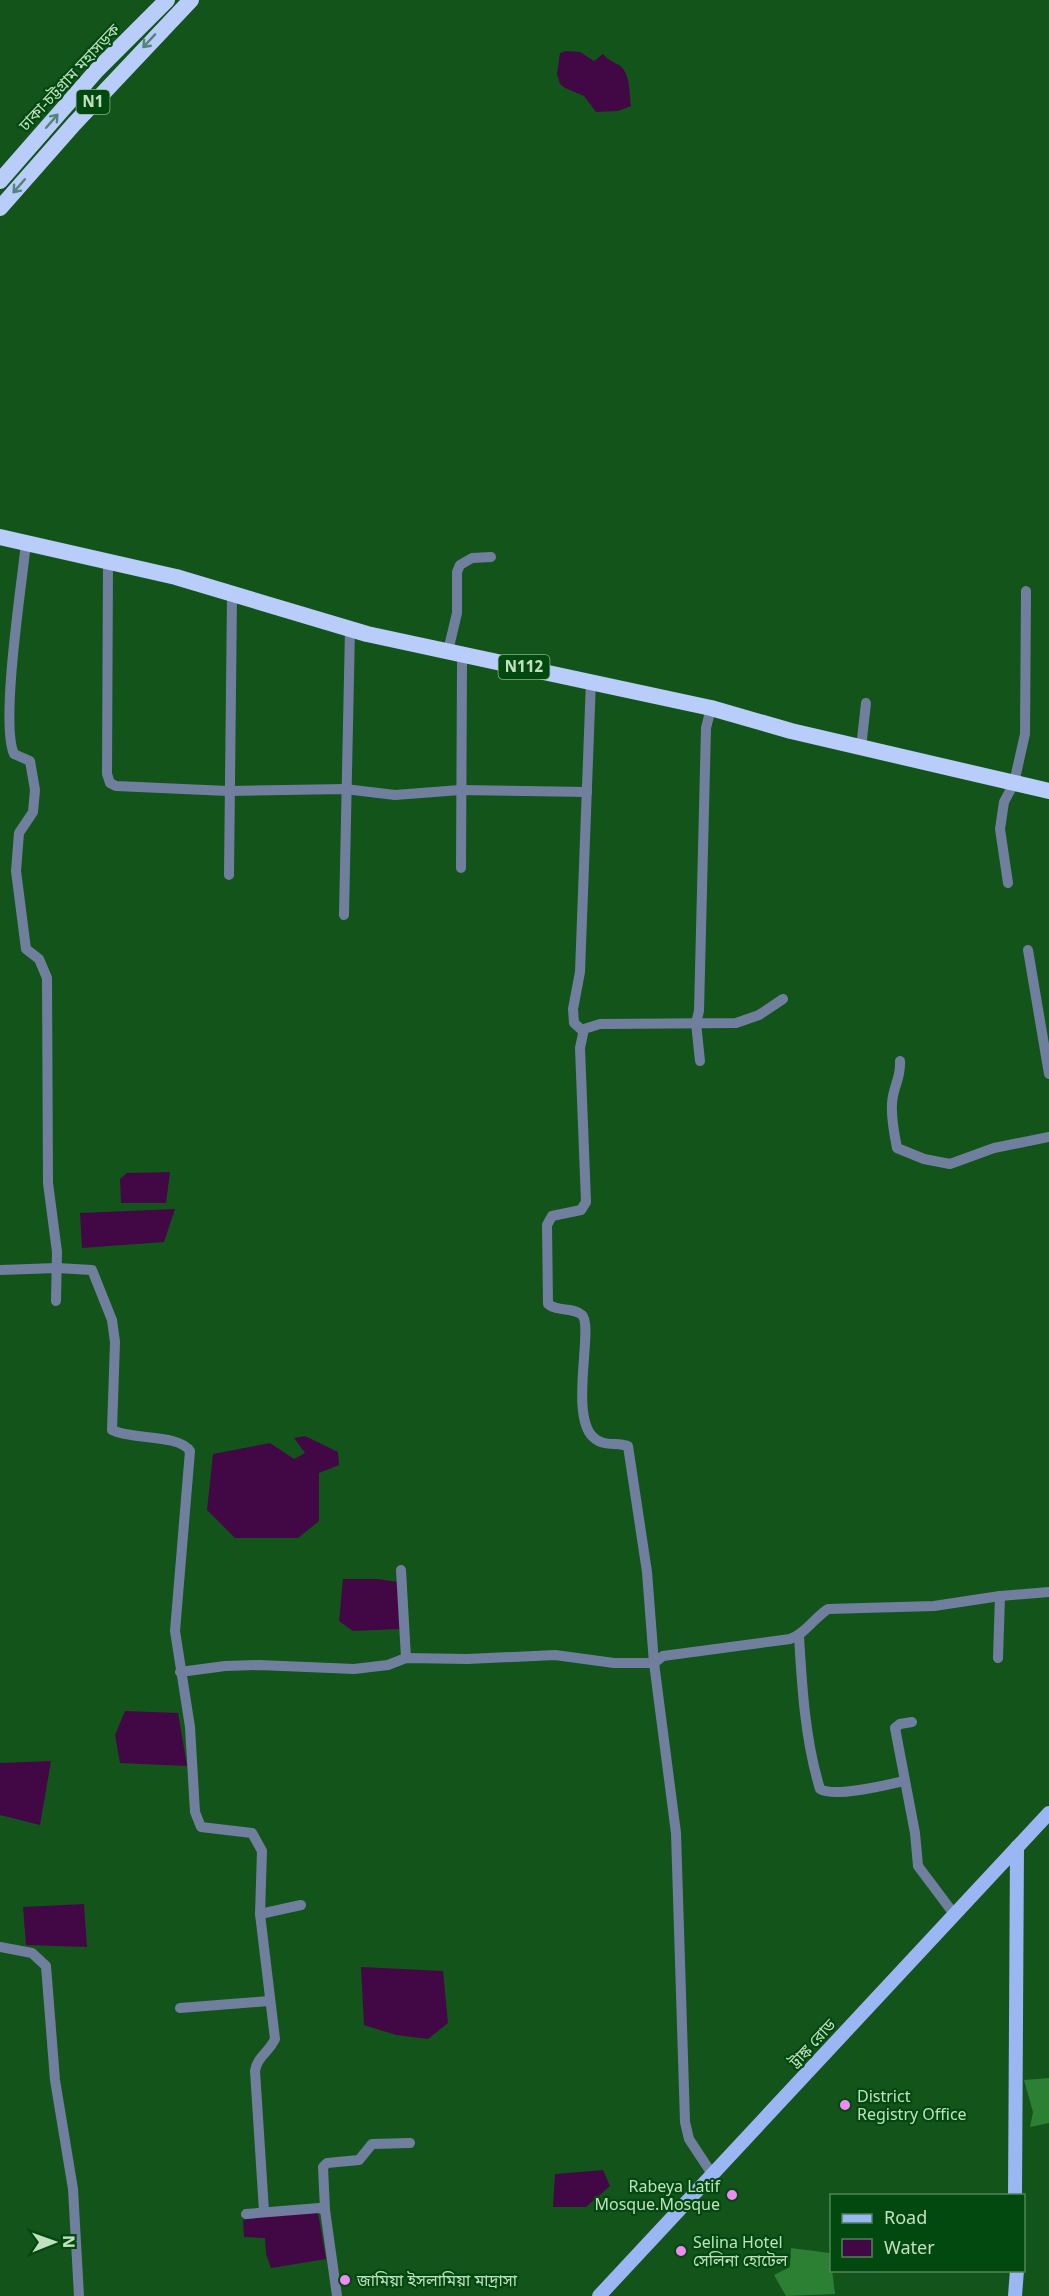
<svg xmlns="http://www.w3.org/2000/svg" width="1049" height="2296" font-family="Georgia,'Noto Sans Bengali',serif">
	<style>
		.green { fill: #2b8034 }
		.water { fill: #420846 }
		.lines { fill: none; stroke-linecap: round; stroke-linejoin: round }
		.minor { stroke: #717f9e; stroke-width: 10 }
		.major { stroke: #9ab6f3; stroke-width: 14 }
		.highway { stroke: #b8cdf9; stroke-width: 16 }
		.oneway { stroke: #548478 }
		.poi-dot { fill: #f08bf6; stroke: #02490f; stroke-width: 2 }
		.labels { text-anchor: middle; stroke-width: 4.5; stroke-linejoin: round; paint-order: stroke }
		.shield { fill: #02490f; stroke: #87b38b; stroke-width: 1.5 }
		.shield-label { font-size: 15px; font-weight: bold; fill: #c0e0c0 }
		.street-label { font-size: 16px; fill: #c0e0c0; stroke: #02490f }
		.poi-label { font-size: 16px; fill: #c0e0c0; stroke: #02490f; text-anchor: start }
	</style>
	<rect width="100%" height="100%" fill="#13541b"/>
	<g class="green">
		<path d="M1049,2078V2123L1030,2127L1033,2112L1024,2080Z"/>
		<path d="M791,2248L830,2253L835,2294L786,2296L774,2275L790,2267Z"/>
	</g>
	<g class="water">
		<path d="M566,51L580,52L594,61L603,54C608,60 612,61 619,65C631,73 629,93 631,106L618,111L596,112L584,96L565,88L560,84L557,74L560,53Z"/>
		<path d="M170,1172L166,1203H121L120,1179L127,1173Z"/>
		<path d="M175,1209L164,1242L82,1248L80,1213Z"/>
		<path d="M305,1436L338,1452L339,1465L319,1473V1521L298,1538H235L207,1510L213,1454L270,1443L294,1459L305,1453L294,1438Z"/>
		<path d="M343,1579H378L398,1582L400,1629L353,1631L339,1621Z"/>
		<path d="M125,1711L178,1713L187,1766L120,1763L115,1735Z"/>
		<path d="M51,1761L40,1825L0,1815V1763Z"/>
		<path d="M84,1904L87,1947L26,1945L23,1907Z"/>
		<path d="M361,1967L443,1971L448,2023L428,2039L396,2035L364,2025Z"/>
		<path d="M603,2170L610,2186L586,2207H553L555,2174Z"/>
		<path d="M318,2213L326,2259L271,2268L266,2254L265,2238L244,2237L243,2220L275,2214Z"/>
	</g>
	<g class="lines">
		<g class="minor">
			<path d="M26,543C22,583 0,723 14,754L30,761L35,790L33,812L19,833L16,871L26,949L39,959L47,978L48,1183L57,1252L56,1301"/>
			<path d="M108,561L107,774L110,783L116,786L228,791L345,789L395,795L460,790L587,792"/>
			<path d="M448,651L457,613V572L460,565L472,558L491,557"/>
			<path d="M861,748L866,703"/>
			<path d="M461,868L462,663L466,657"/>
			<path d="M229,875L232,595"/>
			<path d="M1008,883L1000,829L1004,802L1014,783L1025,734L1026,591"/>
			<path d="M344,915L350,629"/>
			<path d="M1028,950L1049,1074"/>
			<path d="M583,1031L574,1023L573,1009L580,972L591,680"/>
			<path d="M700,1061L696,1023L699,1011L706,728L711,708"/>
			<path d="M900,1061C901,1080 893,1085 892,1104C891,1118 894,1133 897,1148L924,1159L950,1164L994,1148L1049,1137"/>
			<path d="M0,1270L57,1268L92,1270L112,1320L115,1342L112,1430C132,1440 179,1434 190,1451L175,1631L190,1727L195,1812L201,1827L252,1833L262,1851L260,1914L275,2039C269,2052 257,2057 255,2071L264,2211"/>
			<path d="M401,1570L406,1658"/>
			<path d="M799,1636C802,1687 805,1740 820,1789C835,1798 886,1785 904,1781"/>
			<path d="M998,1658L1000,1596"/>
			<path d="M180,1672L225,1666L259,1665L354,1669L388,1665L406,1658L467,1659L555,1655L614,1663H654L663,1656L790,1639C805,1634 814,1618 828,1609L934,1606L1000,1596L1049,1592"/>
			<path d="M912,1722L900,1724L895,1728L915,1833L918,1866L954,1914"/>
			<path d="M260,1914L301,1905"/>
			<path d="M0,1947L32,1953L46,1966L55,2080L73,2189L79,2296"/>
			<path d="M180,2008L269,2001"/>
			<path d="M712,2174L689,2139L685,2122L676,1833L654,1663L647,1572L628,1446C616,1442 603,1447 593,1437C569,1414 594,1326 582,1315C574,1307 557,1312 548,1304L547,1225L552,1216L581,1210L586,1202L580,1048L584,1029L600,1024L736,1023L759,1015L783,999"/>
			<path d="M246,2214L319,2208L325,2210"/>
			<path d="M337,2296L325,2210L323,2167L327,2163L359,2160L372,2144L410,2143"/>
		</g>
		<g class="major">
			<path d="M1015,2196L1017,1847"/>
			<path d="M599,2296L1049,1813"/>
			<path d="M1015,2296L1017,2270"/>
		</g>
		<g class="highway">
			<path d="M0,181L97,70L167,0"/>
			<path d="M0,208L74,124L191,0"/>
			<path d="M0,537L176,577L367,634L711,708L791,731L1049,791"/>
		</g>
	</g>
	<defs><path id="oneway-shaft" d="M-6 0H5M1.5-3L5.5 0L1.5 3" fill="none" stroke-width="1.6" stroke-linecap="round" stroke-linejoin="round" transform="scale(1.5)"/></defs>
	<g class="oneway">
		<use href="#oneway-shaft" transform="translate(149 41) rotate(133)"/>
		<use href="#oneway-shaft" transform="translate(52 121) rotate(-49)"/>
		<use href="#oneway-shaft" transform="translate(19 186) rotate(131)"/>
	</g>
	<g class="poi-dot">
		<circle cx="845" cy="2105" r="6"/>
		<circle cx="732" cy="2195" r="6"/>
		<circle cx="681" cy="2251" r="6"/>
		<circle cx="345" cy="2280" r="6"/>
	</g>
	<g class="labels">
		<g class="shield">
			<rect x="76.5" y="90" width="33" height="24" rx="4.5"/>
			<rect x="498.5" y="655" width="51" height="24" rx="4.5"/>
		</g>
		<g class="shield-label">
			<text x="93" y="107">N1</text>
			<text x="524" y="672">N112</text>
		</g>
		<g class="street-label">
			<text transform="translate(69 77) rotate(-47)" y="6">ঢাকা-চট্টগ্রাম মহাসড়ক</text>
			<text transform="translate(812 2043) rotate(-47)" y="6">ট্রাঙ্ক রোড</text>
		</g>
		<g class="poi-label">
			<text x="857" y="2102">District<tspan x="857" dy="18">Registry Office</tspan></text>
			<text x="720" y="2192" text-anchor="end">Rabeya Latif<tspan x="720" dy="18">Mosque.Mosque</tspan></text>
			<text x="693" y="2248">Selina Hotel<tspan x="693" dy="18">সেলিনা হোটেল</tspan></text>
			<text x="357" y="2286">জামিয়া ইসলামিয়া মাদ্রাসা</text>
		</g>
	</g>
	<rect x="830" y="2194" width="195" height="78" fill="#02490f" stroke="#4e8556" stroke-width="1.5"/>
	<rect x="842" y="2214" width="30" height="9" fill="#9ab6f3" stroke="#4e8556" stroke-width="1.5"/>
	<text x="884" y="2224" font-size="18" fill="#c0e0c0">Road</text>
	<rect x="842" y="2239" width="30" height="18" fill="#420846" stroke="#4e8556" stroke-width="1.5"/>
	<text x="884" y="2254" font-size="18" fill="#c0e0c0">Water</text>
	<g transform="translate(54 2242) rotate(89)" stroke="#02490f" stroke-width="4.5" paint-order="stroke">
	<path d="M0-4.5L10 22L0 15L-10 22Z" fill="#c0e0c0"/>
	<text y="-9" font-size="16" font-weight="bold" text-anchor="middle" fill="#c0e0c0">N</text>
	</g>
</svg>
